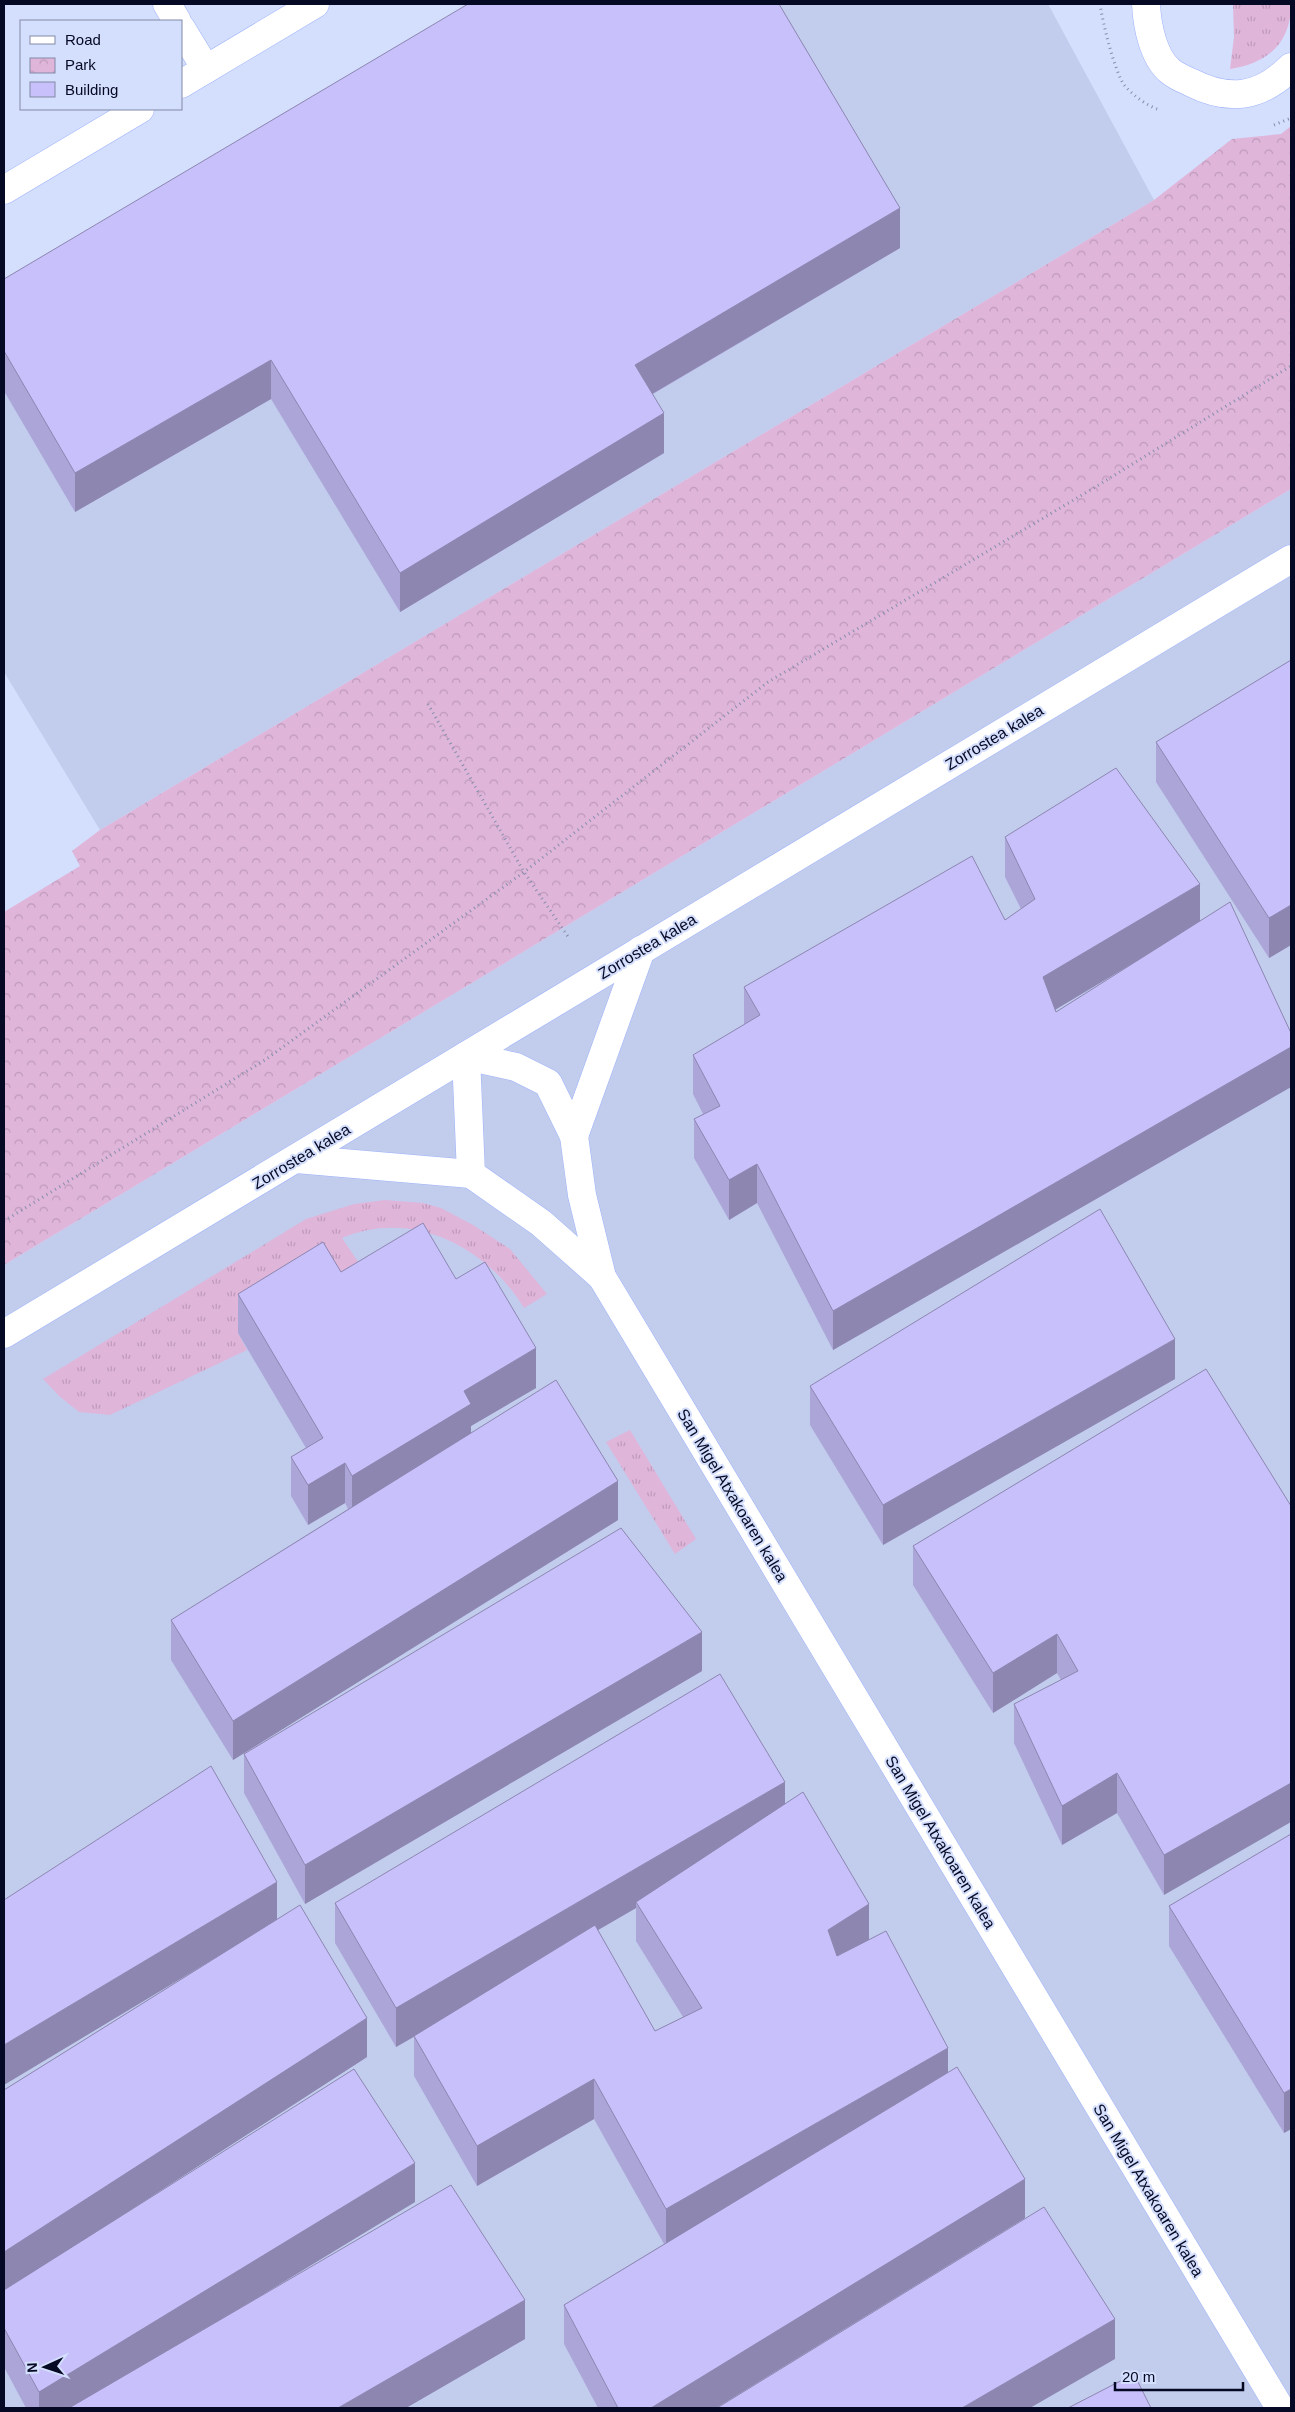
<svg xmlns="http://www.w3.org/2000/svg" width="1295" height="2412" font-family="Helvetica,sans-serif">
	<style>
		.built { fill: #c2cdee }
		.grass { fill: url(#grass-tufts) }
		.park { fill: url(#park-crowns) }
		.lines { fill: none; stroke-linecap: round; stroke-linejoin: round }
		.street-casing { stroke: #9db2fb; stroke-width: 29 }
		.path { stroke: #868eab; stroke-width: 3; stroke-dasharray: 1 4; stroke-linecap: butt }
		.street { stroke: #fff; stroke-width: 28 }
		.wall { fill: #aca5d8; fill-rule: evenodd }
		.shaded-wall { fill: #8c86b0 }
		.building { fill: #c8c0fb; stroke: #8c86b0 }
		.labels { text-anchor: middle; stroke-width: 4; stroke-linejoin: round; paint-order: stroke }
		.street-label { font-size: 16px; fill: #050923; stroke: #d4defd }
	</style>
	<defs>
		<pattern id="grass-tufts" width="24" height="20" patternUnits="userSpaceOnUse" patternTransform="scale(1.25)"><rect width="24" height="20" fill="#dfb5da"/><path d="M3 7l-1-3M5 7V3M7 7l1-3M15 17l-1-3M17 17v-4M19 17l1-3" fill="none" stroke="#be9abb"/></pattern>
		<pattern id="park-crowns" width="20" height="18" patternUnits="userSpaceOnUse" patternTransform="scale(1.25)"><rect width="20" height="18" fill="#dfb5da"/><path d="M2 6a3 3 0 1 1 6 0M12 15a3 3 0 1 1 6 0" fill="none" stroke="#be9abb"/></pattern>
	</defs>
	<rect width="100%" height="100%" fill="#d4defd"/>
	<g class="built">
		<path d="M475,4H1048L1154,200L100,830L4,672V286Z"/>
		<path d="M1291,489V2408H4V1265Z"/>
	</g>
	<g class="grass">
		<path d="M1233,4H1291C1291,44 1267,63 1230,69L1234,37Z"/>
		<path d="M385,1200L423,1203L441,1208L473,1225L510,1249L547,1294L524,1308C487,1247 412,1208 342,1238L377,1290L238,1333L247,1350L110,1415L79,1412L59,1396L43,1379L306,1219L354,1204Z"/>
		<path d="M630,1430L696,1539L675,1554L606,1442Z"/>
	</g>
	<path class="park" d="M1291,126V489L4,1265V912L80,866L72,851L100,830L1154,200L1232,139L1281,134Z"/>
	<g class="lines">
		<g class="street-casing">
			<g id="street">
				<path d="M167,4L177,21"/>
				<path d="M1146,4C1147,25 1153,57 1170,71C1176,76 1183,79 1190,82C1229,102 1260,98 1291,67"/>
				<path d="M181,28L206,69"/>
				<path d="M181,84L315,4"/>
				<path d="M4,190L140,109"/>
				<path d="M466,1056L516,1067L548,1083L574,1136L582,1195L602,1277L1280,2408"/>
				<path d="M466,1056L471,1174L541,1223L602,1277"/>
				<path d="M574,1136L641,950"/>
				<path d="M296,1159L471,1174"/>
				<path d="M4,1334L1291,559"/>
			</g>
		</g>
		<g class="path">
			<path d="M1100,4C1102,20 1115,74 1125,86C1134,96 1147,106 1160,110"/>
			<path d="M1274,125L1291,118"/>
			<path d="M428,704L524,872L569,938"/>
			<path d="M4,1221L265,1060L524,872L768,682L1097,486L1291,366"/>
		</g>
		<use href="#street" class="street"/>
	</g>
	<g class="wall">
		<path d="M900,248L653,394L664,453L400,612L271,399L75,512L4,391V279Z"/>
		<path d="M1291,660V945L1269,958L1156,782V742Z"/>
		<path d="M1005,837L1200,921L1291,1033V1087L833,1350L757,1203L729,1220L694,1158V1119L703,1114L693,1094V1055L744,1025V987L1005,920L1021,909L1005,877ZM1142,958L1056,1012L1055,1010Z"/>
		<path d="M341,1272L456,1279L536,1388L471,1426V1433L618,1520L233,1760L171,1660V1620L348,1509L345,1503L308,1525L291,1496V1457L306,1448L238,1333V1294Z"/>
		<path d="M1206,1369L1164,1895L1117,1813L1062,1845L1014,1743V1704L1061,1680L1057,1673L993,1713L913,1585V1546Z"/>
		<path d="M1175,1379L883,1545L810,1425V1386Z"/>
		<path d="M702,1671L305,1904L244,1793V1754Z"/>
		<path d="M785,1804L869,1940L948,2072L1025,2218L716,2408H598L564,2344V2305L664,2244L594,2119L477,2186L414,2076V2037L396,2047L335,1943V1903ZM636,1908V1941L683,2017L655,2031L598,1930Z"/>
		<path d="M1291,1834V2129L1284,2133L1169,1946V1906Z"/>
		<path d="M277,1919L367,2057L102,2228L415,2202L267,2292L525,2339L406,2408H26L4,2367V2090Z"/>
	</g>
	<g class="shaded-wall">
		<path d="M900,208V248L635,404V365Z"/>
		<path d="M271,360V399L75,512V473Z"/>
		<path d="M664,413V453L400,612V573Z"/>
		<path d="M1200,884V923L1043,1017V977Z"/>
		<path d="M1291,905V945L1269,958V918Z"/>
		<path d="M1291,1047V1087L833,1350V1311Z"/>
		<path d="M757,1164V1203L729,1220V1180Z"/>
		<path d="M1175,1339V1379L883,1545V1505Z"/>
		<path d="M536,1348V1388L471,1426V1443L352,1515V1476L464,1391Z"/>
		<path d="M345,1463V1503L308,1525V1485Z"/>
		<path d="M618,1481V1520L233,1760V1721Z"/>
		<path d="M702,1632V1671L305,1904V1865Z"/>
		<path d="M1057,1634V1673L993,1713V1673Z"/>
		<path d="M1117,1773V1813L1062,1845V1806Z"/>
		<path d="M785,1782V1821L636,1902V1908L396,2047V2008Z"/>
		<path d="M1291,1783V1822L1164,1895V1855Z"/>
		<path d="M277,1882V1921L4,2085V2045Z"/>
		<path d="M869,1904V1944L828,1970V1930Z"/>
		<path d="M367,2018V2057L4,2292V2252Z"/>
		<path d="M948,2048V2087L666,2249V2209Z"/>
		<path d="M594,2079V2119L477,2186V2146Z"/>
		<path d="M1291,2089V2129L1284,2133V2093Z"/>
		<path d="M415,2163V2202L76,2408H39V2392Z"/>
		<path d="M1025,2179V2218L716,2408H651Z"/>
		<path d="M525,2300V2339L406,2408H338Z"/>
		<path d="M1115,2319V2359L1030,2408H962Z"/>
	</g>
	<g class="building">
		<path d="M468,4H779L900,208L635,365L664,413L400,573L271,360L75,473L4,351V279Z"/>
		<path d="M1291,660V905L1269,918L1156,742Z"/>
		<path d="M1116,768L1200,884L1043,977L1056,1012L1230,902L1291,1033V1047L833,1311L757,1164L729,1180L694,1119L720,1106L693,1055L760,1015L744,987L972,856L1005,920L1035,899L1005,837Z"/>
		<path d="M1100,1209L1175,1339L883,1505L810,1386Z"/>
		<path d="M423,1223L456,1279L485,1262L536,1348L464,1391L471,1404L352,1476L345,1463L308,1485L291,1457L323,1438L238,1294L323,1242L341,1272Z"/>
		<path d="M1206,1369L1291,1506V1783L1164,1855L1117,1773L1062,1806L1014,1704L1078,1671L1057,1634L993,1673L913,1546Z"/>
		<path d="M556,1380L618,1481L233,1721L171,1620Z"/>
		<path d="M621,1528L702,1632L305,1865L244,1754Z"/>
		<path d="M720,1674L785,1782L396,2008L335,1903Z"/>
		<path d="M211,1766L277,1882L4,2045V1900Z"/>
		<path d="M803,1792L869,1904L828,1930L837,1956L886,1931L948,2048L666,2209L594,2079L477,2146L414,2036L595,1925L655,2031L702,2008L636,1902Z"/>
		<path d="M1291,1834V2089L1284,2093L1169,1906Z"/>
		<path d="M300,1905L367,2018L4,2252V2090Z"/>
		<path d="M957,2067L1025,2179L651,2408H618L564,2305Z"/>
		<path d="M354,2069L415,2163L39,2392L4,2328V2290Z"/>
		<path d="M451,2185L525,2300L338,2408H69Z"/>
		<path d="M1044,2207L1115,2319L962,2408H717Z"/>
		<path d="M1134,2374L1151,2408H1068Z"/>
	</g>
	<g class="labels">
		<g class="street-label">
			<text transform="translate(994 737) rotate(-31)" y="6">Zorrostea kalea</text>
			<text transform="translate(647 946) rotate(-31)" y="6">Zorrostea kalea</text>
			<text transform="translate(301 1156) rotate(-31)" y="6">Zorrostea kalea</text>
			<text transform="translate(733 1495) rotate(59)" y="6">San Migel Atxakoaren kalea</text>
			<text transform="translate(941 1842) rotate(59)" y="6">San Migel Atxakoaren kalea</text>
			<text transform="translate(1149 2190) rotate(59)" y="6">San Migel Atxakoaren kalea</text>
		</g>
	</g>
	<rect width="1295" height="2412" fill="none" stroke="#050923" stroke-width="10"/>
	<rect x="20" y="20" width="162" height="90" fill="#d4defd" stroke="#8189a6"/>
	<rect x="30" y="36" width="25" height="8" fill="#ffffff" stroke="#8189a6"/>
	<text x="65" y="45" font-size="15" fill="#050923">Road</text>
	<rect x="30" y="58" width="25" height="15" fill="url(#park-crowns)" stroke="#8189a6"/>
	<text x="65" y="70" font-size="15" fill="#050923">Park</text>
	<rect x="30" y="82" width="25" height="15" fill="#c8c0fb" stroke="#8189a6"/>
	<text x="65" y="95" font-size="15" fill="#050923">Building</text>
	<g transform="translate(45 2367) rotate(267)" stroke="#d4defd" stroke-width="4" paint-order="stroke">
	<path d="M0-4L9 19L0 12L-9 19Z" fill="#050923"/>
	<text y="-8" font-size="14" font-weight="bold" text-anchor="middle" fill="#050923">N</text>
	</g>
	<path d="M1115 2382v8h128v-8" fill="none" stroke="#050923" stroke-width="2.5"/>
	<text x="1122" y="2382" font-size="15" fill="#050923" stroke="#d4defd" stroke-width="4" paint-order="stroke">20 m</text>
</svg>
